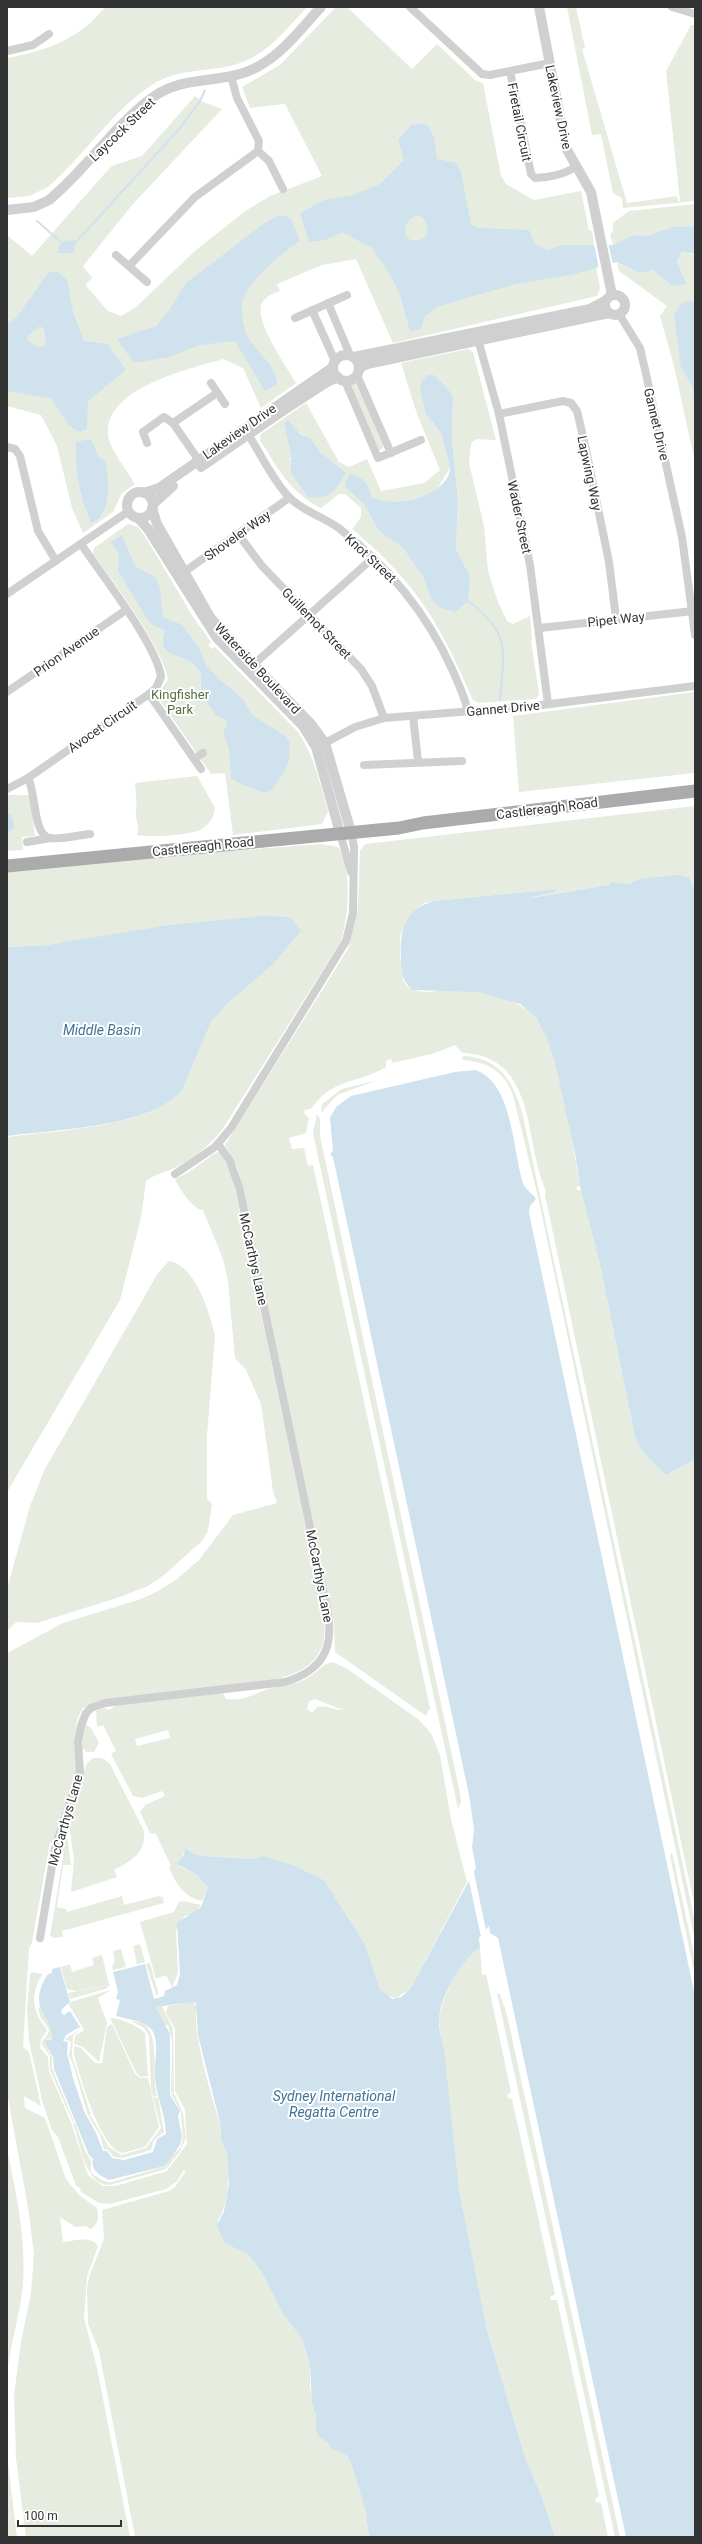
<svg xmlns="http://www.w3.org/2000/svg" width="702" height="2544" font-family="Roboto,sans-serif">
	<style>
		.green { fill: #e6ecdf; fill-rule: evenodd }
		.water { fill: #cfe2ee; fill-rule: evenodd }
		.pier { fill: #fff }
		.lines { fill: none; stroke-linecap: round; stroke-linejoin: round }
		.stream { stroke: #cfe2ee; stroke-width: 2 }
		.minor { stroke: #d0d0d0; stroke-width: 8 }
		.tertiary { stroke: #d0d0d0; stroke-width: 10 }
		.primary { stroke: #ababab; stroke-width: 13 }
		.labels { text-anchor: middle; stroke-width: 4; stroke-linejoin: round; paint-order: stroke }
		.street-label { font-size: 13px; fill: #333; stroke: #fff }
		.park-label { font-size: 13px; fill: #56703f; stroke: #fff }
		.water-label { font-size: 14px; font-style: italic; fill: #3f7597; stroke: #fff }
	</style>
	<rect width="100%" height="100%" fill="#fff"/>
	<g class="green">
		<path d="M105,7H307C288,27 268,54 240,63C212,73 182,67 155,83C117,105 83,157 48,187L29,196L7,198V58C46,51 80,39 105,7Z"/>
		<path d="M336,7H347L412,69L437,44L475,80L483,83L501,176L506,184L534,200L581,191L589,230L592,231L594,243L592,246L600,288L597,296L393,343L356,259L322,265L277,284L280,291C272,294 266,296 262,303C253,320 287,367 296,383L261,408L243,368L223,359C189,369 103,388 108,436C110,449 128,472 135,484L122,493L113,512L83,533L72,508L57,446L41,415L7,406V235L32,256L107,171L112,166L142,156L195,96L203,102L222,109L133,204L83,266L92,278L86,284L87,287L108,311L121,316L136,307L196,250L244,212L270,196L322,176L285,104L250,108L242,87L280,65Z"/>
		<path d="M567,7H576L585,48L582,49L627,203L677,196L678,201H680L666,71L691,25H695V201L623,208L622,198L613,193L601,134L592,135Z"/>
		<path d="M695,204V226L672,227L646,236L633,235L613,245L610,234L613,231V223L629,211Z"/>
		<path d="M682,252L695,255V303L693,301L681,368L692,386L695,405V462L674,366L660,316L667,306L619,271L617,262L639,273L677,263Z"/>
		<path d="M468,349L473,352L496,440L476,439L471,443L469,463L484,526L488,571L498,602L507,621L513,624L530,616L532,640H531L539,694L536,699L479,703L473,700C440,624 417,583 352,529L361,517V508L345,494H339L321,508C289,492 278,468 260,440L261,434L306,403L339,462L349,467L367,459L381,491L424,483L440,470L417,414L401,363ZM453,398L452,439L458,500L456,549L470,576L431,599L423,577L403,548L379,531L364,504L346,488L368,486L372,497C389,509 416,498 435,492L450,468L441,433L426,414ZM284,424L305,436L323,455L289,460L291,457Z"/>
		<path d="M356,381L384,445L381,450H378L349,384Z"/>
		<path d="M128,524L138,527L146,538L193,617L211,642L208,645L212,649L215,647L298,732C314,756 320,783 328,811L322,824L233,835L225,773L211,774L160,700L159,692L168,680C164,649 113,581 93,554L94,548Z"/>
		<path d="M695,692V773L519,792L513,716Z"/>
		<path d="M197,776L215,808C215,816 208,826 200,830C191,835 146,838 137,835C140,827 136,823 136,815C137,804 136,794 135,783Z"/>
		<path d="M7,795H30L35,836L22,837L23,850L7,851Z"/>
		<path d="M695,806V889L692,882L639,879L628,884L611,882L608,885L518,900L542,895L556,889L434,901C431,902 425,902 423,904C418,907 403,928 401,933C398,942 401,976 405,984C408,988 413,990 418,991C429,993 441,990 451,990C479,989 516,996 535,1018C560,1045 573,1148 580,1186L576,1187L577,1190H581L601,1269L635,1437L641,1450L666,1475L695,1459V1908L545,1195L546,1191C523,1140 538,1056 462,1053L455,1045L435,1053L393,1063L391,1059L386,1061V1067C357,1084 332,1078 311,1109L305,1110L304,1113L309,1118L306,1133L289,1138L292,1149L304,1148L308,1166L313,1165L430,1708L426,1716L335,1652L334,1622L248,1215L238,1169L225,1145L348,949L358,908L360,851L365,844Z"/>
		<path d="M320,844L338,847C353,870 348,917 341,941L222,1130C209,1146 193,1159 174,1168C164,1173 155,1174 146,1181L141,1218L120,1300L7,1492V1137C52,1131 154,1127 182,1090L211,1022L227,1004L263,916L47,945L7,947V872L141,858Z"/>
		<path d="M465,1056C502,1059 514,1084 523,1116L695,1922V1941L539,1201L513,1095C504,1071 488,1062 463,1060L462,1057Z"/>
		<path d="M378,1080L337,1095L321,1113L322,1104L342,1089Z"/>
		<path d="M317,1114L320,1119V1136L460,1793L461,1802L458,1809L313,1133Z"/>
		<path d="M219,1152L231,1171L323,1607C330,1652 316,1670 272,1680L98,1701L82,1709L77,1720L74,1744L77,1772L53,1845L50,1842L32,1942L29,1948L23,2047L29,2052L41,2106L24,2096L25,2108L45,2118L66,2179L79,2195L97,2208C99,2218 99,2223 91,2229L85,2226L75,2227L60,2217L63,2242C74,2241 91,2235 98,2246L87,2277L84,2318L97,2368L130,2537H26L16,2458L14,2395L21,2342L31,2293L34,2254L28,2207L7,2093V1653L63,1623L141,1599L158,1591L177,1579L199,1560L233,1515L277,1503L273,1491L261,1404L246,1370L235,1358L228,1281L223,1259L203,1210C193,1210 178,1187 175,1179L189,1172L215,1153Z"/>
		<path d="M169,1261C195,1265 210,1313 215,1336L207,1435V1499L212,1504L208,1531L202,1541L164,1575L148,1586L120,1597L37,1623L16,1622L7,1631V1589L30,1506L45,1469L158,1273Z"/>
		<path d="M332,1662L346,1668L419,1720L431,1733L440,1755L451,1819L467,1882L410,1989L396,1998L387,1996L380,1989L365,1944L324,1880L293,1865L262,1856L252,1859L202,1856L194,1854L186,1847L179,1866L197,1875L208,1887L202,1901C184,1897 176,1884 169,1868L171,1866L156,1834L150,1833L140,1812L145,1805L165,1796L162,1791L142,1798L133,1796L111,1754L116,1751L103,1725L97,1727L96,1711L105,1708L109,1710L117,1705L223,1693L226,1699C244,1701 250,1696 265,1690C280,1685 295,1686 309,1677C318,1672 322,1664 332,1662ZM315,1699L343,1710C333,1710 326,1705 317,1707L312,1713L307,1709L309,1701ZM168,1730L170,1738L137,1746L135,1739Z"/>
		<path d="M85,1724L91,1728L99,1743L94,1752H87L82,1748Z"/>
		<path d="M93,1758H102L110,1764L144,1831C146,1853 133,1860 114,1870L117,1877L71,1892L74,1860L68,1816L87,1763Z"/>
		<path d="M65,1821L71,1865H63L57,1907L66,1909L67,1912L122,1896L124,1905L159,1896L163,1898L164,1903L62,1931L63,1937L55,1938L50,1936L64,1851L60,1850Z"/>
		<path d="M672,1852L695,1959V1976L670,1856Z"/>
		<path d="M183,1901L201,1905L193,1914L184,1916L176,1931L178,1973L172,1987L166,1975L156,1979L140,1922L174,1912L179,1902Z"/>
		<path d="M140,1944L145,1962L137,1964L133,1946Z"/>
		<path d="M480,1948L482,1975L486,1974L511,2092L507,2095L508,2098L512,2099L555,2294L550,2297L551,2300H557L599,2496L595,2499L596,2502L601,2503L608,2537H555L543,2500L525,2457L487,2330L459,2189L439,2021C440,2001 461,1957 480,1948Z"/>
		<path d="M121,1949L126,1967L113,1970L112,1966L115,1962L113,1951Z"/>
		<path d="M102,1955L109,1985L77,1991L67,1989L61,1967L70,1964L72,1972L94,1965L92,1958Z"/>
		<path d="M150,1963L158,1992L157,1997L146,1964Z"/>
		<path d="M32,1972L43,1974C33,1988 31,2005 40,2020C42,2024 46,2027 47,2031L41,2039L40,2048L48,2057L49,2071L72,2125L88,2175L103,2186H115L167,2171L187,2144L185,2110L175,2091V2029L166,2013L168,2006L192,2001L197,2007C191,2031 213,2101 221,2127C221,2137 226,2144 227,2154C230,2176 229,2202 218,2221L231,2244L248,2254L262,2273L283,2314L302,2339L310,2365V2387L316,2416V2430L319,2437L327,2442L332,2449L347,2456L351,2463L365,2509L369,2537H135L99,2351L88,2324L87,2288L90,2274L104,2239L102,2210L169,2191L175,2187L186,2171L184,2170L177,2181L166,2189L110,2204L99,2203L81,2192L80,2188L76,2186L58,2137L52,2130L43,2104L29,2041L27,2009L30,1974Z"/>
		<path d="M110,1985L105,1989L70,1999L68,1993Z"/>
		<path d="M111,1990L98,1998L107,2023L99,2062L83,2047L74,2044L75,2036L84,2030L69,2005L70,2002Z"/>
		<path d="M497,1993L500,1994L507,2015L620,2537H615Z"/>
		<path d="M162,2006L173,2029L174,2092L171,2093L172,2041L168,2025H163L156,2008Z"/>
		<path d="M40,2007L52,2027V2038L47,2039L45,2045L52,2057V2068L74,2122H73L50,2070V2056L42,2045C41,2038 49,2037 49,2029L41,2018L38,2008Z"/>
		<path d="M110,2018C118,2017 140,2027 145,2033L148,2076L141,2077L137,2074Z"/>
		<path d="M131,2021L143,2023C161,2036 151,2074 157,2096L153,2097L151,2089L149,2036L144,2028Z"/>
		<path d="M112,2024L135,2074L140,2078H148L159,2127L145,2147L122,2153C100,2148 80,2076 74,2055V2046L81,2048L95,2063H102L107,2027Z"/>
		<path d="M81,2029L73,2036L72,2056L91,2115L88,2116L73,2064L69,2056L71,2042L65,2039Z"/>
		<path d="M174,2093L183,2113L186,2138L180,2151L166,2169L110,2185C84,2185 81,2143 73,2124L75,2123L86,2153L91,2160V2173L103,2181L112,2182L166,2166L168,2160L181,2147L183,2139L181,2112L171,2094Z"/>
		<path d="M158,2097L164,2132L154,2140L151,2150L123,2158L114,2157L107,2149L104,2150L100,2135L89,2117L91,2116L109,2147L121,2155L146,2148L161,2128L153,2098Z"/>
		<path d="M7,2149C16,2193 26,2237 23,2282C21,2313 10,2344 7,2375Z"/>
		<path d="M7,2455L17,2537H7Z"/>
	</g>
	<g class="water">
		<path d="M419,124L428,125L434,138L437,159L456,163L461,172L471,224L477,228L529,230L534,243L547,250L563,245H613L633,235L646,236L672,227L695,226V254L682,252L677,262L686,284L673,286L653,270L639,273L617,262L574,274L512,285L437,307L425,316L421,329L410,331L399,292L385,266L372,248L342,232L325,240L309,242L300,213L324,200L351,196L380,184L404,160L398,140L411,125ZM419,215C427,220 429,227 426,237L417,241L410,240L405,233C406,222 408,218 419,215Z"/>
		<path d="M277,216H285L291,219L300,241C282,253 251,278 243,299C240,308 243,327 247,335C255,352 276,364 277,384L265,391L235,341L199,345L169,357L134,363L117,339L156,326L168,312L186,283L262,225Z"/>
		<path d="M74,240L77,241L73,253H58L59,245L64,241Z"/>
		<path d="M57,271L67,280L73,312L84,341L108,344L126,370L88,401L87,429L80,432L69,426L51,398L7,391V325L17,317L48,273ZM40,326L44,329L46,341L43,347H38L27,340L28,335Z"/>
		<path d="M693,301L695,303V405L692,386L681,368L674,314L683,302Z"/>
		<path d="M427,375H434L448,389L453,398L452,439L458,500L456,549L470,576L468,601L455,612L441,608L431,599L423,577L403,548L379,531L364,504L346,488L345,483L350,474C364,477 368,484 372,497C391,510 449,496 450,468L441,433L426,414L420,389L421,383Z"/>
		<path d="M288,420L300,434L310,438L321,453L346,473C335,491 331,500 308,497L291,473V456L284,424Z"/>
		<path d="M91,439L98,456L106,462C108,480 113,515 91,523C80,497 75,471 76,442Z"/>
		<path d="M122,535L135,566L156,578L160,588L163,617L182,625L198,646L207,666L219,679L242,698L252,715L284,735L290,743L289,759L286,769L272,790L265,793L241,784L231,778L229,749L223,732L227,726L226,720L216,715L201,693V673C197,668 193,662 187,660C170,652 158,654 165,630L154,626L148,620L118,571L119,554L111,542Z"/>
		<path d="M7,812L11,814L15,827L7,833Z"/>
		<path d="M677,875L689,878L695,889V1459L666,1475L641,1450L635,1437L601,1269L580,1186L575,1153L555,1062L547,1038L536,1018L520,1004L479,992L412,990C402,981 401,971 401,959C399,931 405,909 434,901L557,889L553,892L525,899L608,885L611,882L628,884L639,879Z"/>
		<path d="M263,916L290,917L301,931L274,963L227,1004L211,1022L182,1090C154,1127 52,1130 7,1136V947L47,945L170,925Z"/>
		<path d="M475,1070C513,1082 512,1149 523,1183C525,1190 533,1193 536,1199L530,1206L529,1213L695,1996V2537H626L498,1938L490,1933L489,1926L479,1938L480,1948C464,1956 442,1995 440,2012C437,2025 441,2037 444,2049L459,2189L487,2330L525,2457L543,2500L555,2537H369L365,2509L351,2463L347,2456L332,2449L327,2442L319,2437L316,2430V2416L312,2402L310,2365L302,2339L283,2314L262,2273L248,2254L225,2243L217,2226L224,2211L229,2184L227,2153L221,2138V2127L198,2035L196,2003C192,2001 161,2006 156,2008L170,2034V2095L180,2111L178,2116L182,2137L180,2145L165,2166L109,2180C100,2176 90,2170 93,2159L89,2155L54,2069L53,2057L45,2044L46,2040L52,2039C53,2012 26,2012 47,1975L52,1973V1969L60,1967L70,2002L62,2009L61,2013L64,2015L70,2011L80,2027L66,2035L63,2041L68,2042L67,2053L73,2078L84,2111L96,2133L103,2151H107L112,2158L124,2160L153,2152L157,2139L166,2134C166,2114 155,2095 155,2075C154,2063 160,2038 151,2029C142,2020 130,2020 116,2016L120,2000L116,1999L118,1992L113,1972L145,1964L154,1999L164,1996L165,1991L177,1985L180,1974L177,1923L201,1907L208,1887L197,1875L177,1864L184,1855L185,1847L194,1854L202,1856L252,1859L262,1856L293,1865L324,1880L365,1944L380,1989L392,1999L401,1997L410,1989L476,1868L472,1847L474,1829L469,1795L333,1157L330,1154L333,1151L330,1118L336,1107L351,1096L455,1072Z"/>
	</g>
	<g class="pier">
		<path d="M594,243H608L613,265L599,269Z"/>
		<path d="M473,1868L486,1930L481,1937L468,1876Z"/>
	</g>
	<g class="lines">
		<g class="stream">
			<path d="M37,221L62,243"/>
			<path d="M77,241L180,128L200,101L205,90"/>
			<path d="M468,601C511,632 504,651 500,700"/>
		</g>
		<g class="minor">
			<path d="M410,7L482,74L490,75L550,63"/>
			<path d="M672,7L695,14"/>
			<path d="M7,51L33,45L49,34"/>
			<path d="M510,71L531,174L535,178C548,178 565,174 575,167"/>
			<path d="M258,151L269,161L283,189"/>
			<path d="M116,255L147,282"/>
			<path d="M129,266L195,197L258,151L259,141L237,98L231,76"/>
			<path d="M328,303L350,355"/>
			<path d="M312,310L335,361"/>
			<path d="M619,314L640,348L646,374L682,537L695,635"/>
			<path d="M295,318L347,295"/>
			<path d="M477,336L499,414L530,565L548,704"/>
			<path d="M357,375L391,453"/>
			<path d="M345,381L378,458L421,440"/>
			<path d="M211,383L225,404"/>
			<path d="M499,414L563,401L571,403L577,411L585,445L609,562L616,618"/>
			<path d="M246,431C260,452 271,478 289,497C302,511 324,517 340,529C389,567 426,612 452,669C458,683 465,697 468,712"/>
			<path d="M147,443L143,432L164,417L173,423"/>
			<path d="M7,447L15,449L20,456L38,531L56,561"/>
			<path d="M202,465L173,423L217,393"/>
			<path d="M238,534L262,566L361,669L372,686L384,718"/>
			<path d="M184,572L289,498"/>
			<path d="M7,594L129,511"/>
			<path d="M540,628L693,611"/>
			<path d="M254,664L374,557"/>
			<path d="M7,692L126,610"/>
			<path d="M149,694L201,769"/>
			<path d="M413,716L418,761"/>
			<path d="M321,745L355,727L384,718L534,706L695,686"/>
			<path d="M194,759L203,753"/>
			<path d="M364,765L462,761"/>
			<path d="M28,778C36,792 33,836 50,838C62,840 78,835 90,834"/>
			<path d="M7,789L28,778L149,694L156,688L161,677C157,645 101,574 81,544"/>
			<path d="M340,833L351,872"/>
			<path d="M27,842L51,838"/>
			<path d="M175,1174L215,1147L231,1128L346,941L353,913L354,847L351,832"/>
			<path d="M40,1938L55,1848L80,1772L78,1742L81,1726L86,1713L91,1708L105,1703L285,1682C321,1671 334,1650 328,1613L239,1187L230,1161L218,1144"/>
		</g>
		<g class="tertiary">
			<path d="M539,7L566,148L591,192L612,295"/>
			<path d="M7,210L34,207L49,200C86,170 115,124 153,97C181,77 212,83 243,73C276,63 299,31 321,7"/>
			<circle cx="615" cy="305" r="10"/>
			<circle cx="346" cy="368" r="13"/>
			<path d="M354,357L590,309L605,301"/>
			<path d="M360,368L367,364L609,313"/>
			<path d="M201,467L290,406L327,382L338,377"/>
			<circle cx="140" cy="505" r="13"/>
			<path d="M144,493L159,488L333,367"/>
			<path d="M153,504L173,486"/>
			<path d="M152,508L157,524L210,617L230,640L311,724L325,743L351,832"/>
			<path d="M138,518L148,529L217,638L303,726L316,747L340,833"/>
		</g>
		<path class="primary" d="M7,866L399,828L423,823L695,791"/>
	</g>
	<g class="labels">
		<g class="street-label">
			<text transform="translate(559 107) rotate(78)" y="5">Lakeview Drive</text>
			<text transform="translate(520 122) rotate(79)" y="5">Firetail Circuit</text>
			<text transform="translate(122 129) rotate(-44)" y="5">Laycock Street</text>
			<text transform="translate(657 424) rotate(77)" y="5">Gannet Drive</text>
			<text transform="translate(239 431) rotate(-35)" y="5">Lakeview Drive</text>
			<text transform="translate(590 473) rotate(78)" y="5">Lapwing Way</text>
			<text transform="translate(520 517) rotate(78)" y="5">Wader Street</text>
			<text transform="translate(237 535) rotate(-35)" y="5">Shoveler Way</text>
			<text transform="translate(371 558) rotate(43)" y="5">Knot Street</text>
			<text transform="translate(616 619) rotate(-6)" y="5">Pipet Way</text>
			<text transform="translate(317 623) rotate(46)" y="5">Guillemot Street</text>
			<text transform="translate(66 651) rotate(-35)" y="5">Prion Avenue</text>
			<text transform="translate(258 668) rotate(47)" y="5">Waterside Boulevard</text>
			<text transform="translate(503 708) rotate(-5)" y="5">Gannet Drive</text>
			<text transform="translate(102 726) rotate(-35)" y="5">Avocet Circuit</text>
			<text transform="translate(547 808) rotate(-7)" y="5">Castlereagh Road</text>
			<text transform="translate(203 846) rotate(-6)" y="5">Castlereagh Road</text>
			<text transform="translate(254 1259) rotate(78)" y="5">McCarthys Lane</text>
			<text transform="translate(320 1576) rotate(79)" y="5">McCarthys Lane</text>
			<text transform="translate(65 1820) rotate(-74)" y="5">McCarthys Lane</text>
		</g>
		<g class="park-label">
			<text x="180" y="699">Kingfisher<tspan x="180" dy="15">Park</tspan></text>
		</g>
		<g class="water-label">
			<text x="102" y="1035">Middle Basin</text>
			<text x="334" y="2101">Sydney International<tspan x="334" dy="16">Regatta Centre</tspan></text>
		</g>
	</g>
	<rect width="702" height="2544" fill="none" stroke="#333333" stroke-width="16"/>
	<path d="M18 2520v6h103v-6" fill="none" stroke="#333333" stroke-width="2"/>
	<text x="24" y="2520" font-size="12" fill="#333333" stroke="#ffffff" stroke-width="3" paint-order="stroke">100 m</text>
</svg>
